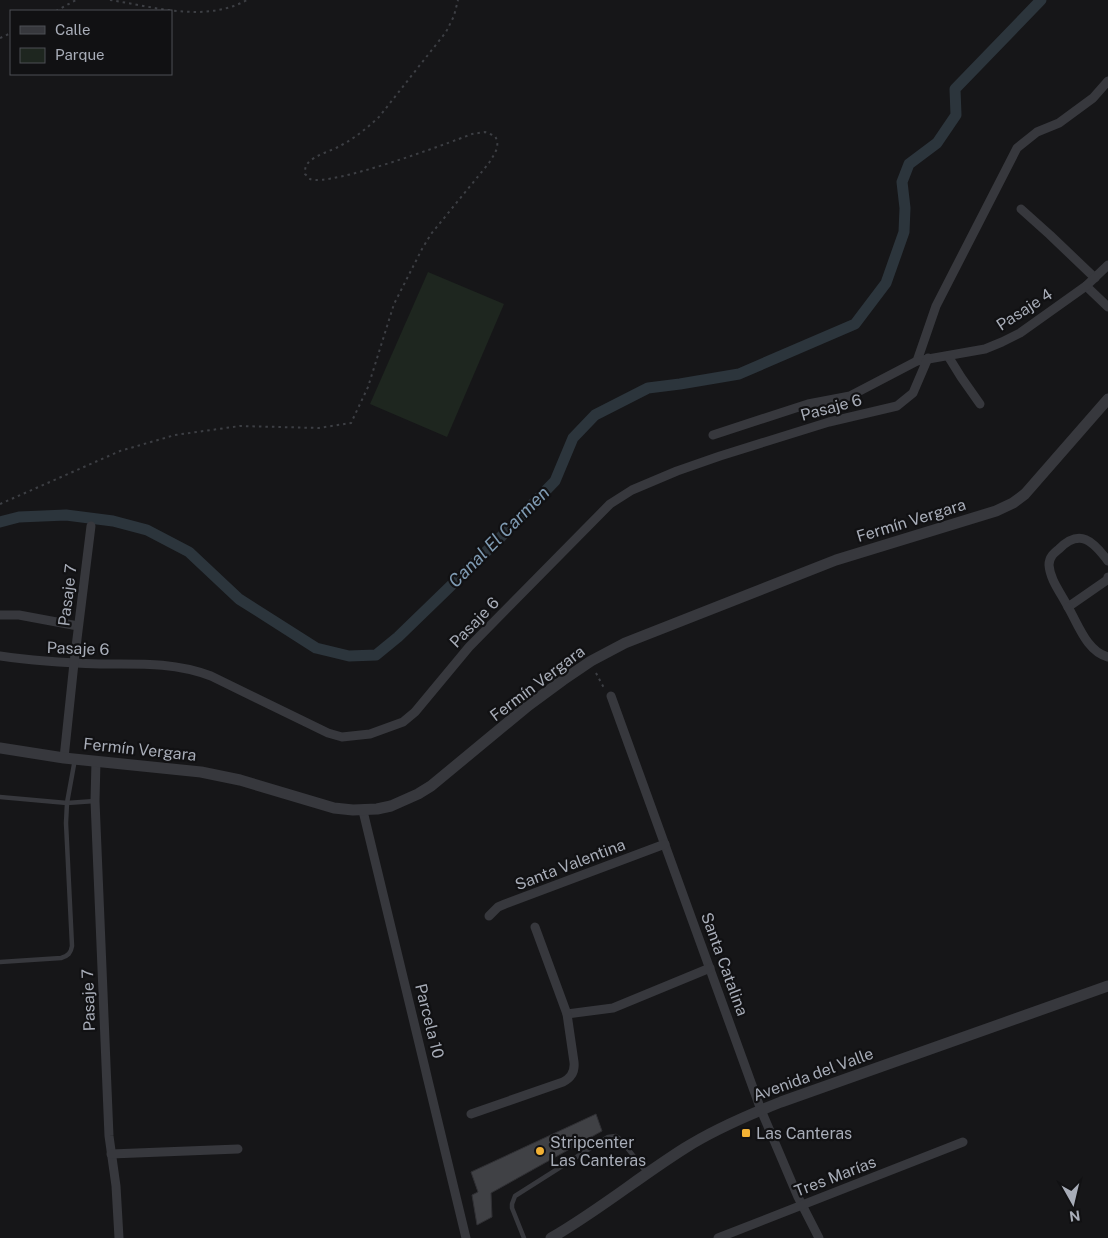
<svg xmlns="http://www.w3.org/2000/svg" width="1108" height="1238" font-family="'Public Sans',sans-serif">
	<style>
		.green { fill: #1e261f }
		.lines { fill: none; stroke-linecap: round; stroke-linejoin: round }
		.canal { stroke: #2c353c; stroke-width: 11 }
		.building { fill: #404145; stroke: #303034 }
		.path { stroke: #3d3f44; stroke-width: 2; stroke-dasharray: 2.5 4; stroke-linecap: butt }
		.service { stroke: #37383d; stroke-width: 4.5 }
		.minor { stroke: #37383d; stroke-width: 9 }
		.tertiary { stroke: #37383d; stroke-width: 11 }
		.poi-dot { fill: #f2b134; stroke: #111113; stroke-width: 2 }
		.labels { text-anchor: middle; stroke-width: 4.5; stroke-linejoin: round; paint-order: stroke }
		.street-label { font-size: 16px; fill: #a8adb8; stroke: #111113 }
		.poi-label { font-size: 16px; fill: #a8adb8; stroke: #111113; text-anchor: start }
		.water-label { font-size: 18px; font-style: italic; fill: #7f9bb3; stroke: #111113 }
	</style>
	<rect width="100%" height="100%" fill="#161618"/>
	<path class="green" d="M428,272L504,304L447,437L370,404Z"/>
	<g class="lines">
		<path class="canal" d="M0,522L19,517L66,515L113,521L147,530L189,552L239,599L316,648L349,656L376,655L398,637L495,543L555,481L573,438L595,415L648,388L680,384L739,374L855,324L886,283L904,232L905,208L902,182L909,164L937,143L956,115L955,89L1041,0"/>
	</g>
	<path class="building" d="M596,1114L602,1131L491,1193L492,1217L477,1225L472,1195L478,1192L471,1172Z"/>
	<g class="lines">
		<g class="path">
			<path d="M110,0C155,7 205,23 247,0"/>
			<path d="M56,11L76,0"/>
			<path d="M0,38L11,33"/>
			<path d="M0,504L120,451L175,435L240,426L319,428L351,423L368,387L394,304L422,249L431,234L489,163C494,154 501,147 495,136L485,132L472,134C446,144 330,187 310,179L305,174C305,170 305,166 308,163C315,155 331,151 340,146C355,138 367,128 379,117L446,32L454,16L458,0"/>
			<path d="M596,673L604,688"/>
		</g>
		<g class="service">
			<path d="M0,797L67,803L95,801"/>
			<path d="M0,962L61,958C68,956 71,953 72,946L66,823L67,803L75,759"/>
			<path d="M524,1238L512,1208V1204L515,1196L608,1137L616,1136L621,1140L646,1172"/>
		</g>
		<g class="minor">
			<path d="M1021,209L1050,235L1095,278"/>
			<path d="M1086,286L1108,307"/>
			<path d="M948,356L961,377L980,404"/>
			<path d="M917,361L936,306L1017,148L1037,132L1059,123L1093,98L1108,81"/>
			<path d="M713,435L808,404L850,396L917,361L985,349L1002,342L1020,333L1086,286L1108,265"/>
			<path d="M1108,561C1093,541 1080,528 1059,549C1054,553 1049,557 1049,565C1050,580 1061,593 1068,607L1107,580L1108,577"/>
			<path d="M1068,607C1078,624 1087,652 1108,657"/>
			<path d="M0,615H19L78,626"/>
			<path d="M0,656C33,661 67,663 100,664C139,664 174,662 211,676L328,733L342,737L370,734L403,722L415,712L469,647L610,504L632,490L677,471L720,456L829,422L897,406L913,393L928,358"/>
			<path d="M611,696L761,1110L798,1197L819,1238"/>
			<path d="M64,758L74,663L91,526"/>
			<path d="M96,761L95,801L109,1136L116,1186L119,1238"/>
			<path d="M363,811L466,1238"/>
			<path d="M489,916L498,907L505,904L665,844"/>
			<path d="M567,1014L613,1008L710,968"/>
			<path d="M471,1114L563,1082C571,1078 575,1071 574,1062L567,1014L535,927"/>
			<path d="M111,1154L238,1149"/>
			<path d="M718,1238L963,1142"/>
		</g>
		<g class="tertiary">
			<path d="M0,748L64,758L201,772L240,780L334,808L353,810L377,809L391,806L418,794L431,786L529,705L563,680L591,661L625,643L836,560L996,511L1013,503L1025,494L1108,399"/>
			<path d="M551,1238C598,1211 639,1177 685,1148C715,1129 748,1115 781,1102L1108,986"/>
		</g>
	</g>
	<g class="poi-dot">
		<rect x="741" y="1128" width="10" height="10" rx="2.5"/>
		<circle cx="540" cy="1151" r="5"/>
	</g>
	<g class="labels">
		<g class="street-label">
			<text transform="translate(1024 309) rotate(-33)" y="6">Pasaje 4</text>
			<text transform="translate(831 407) rotate(-15)" y="6">Pasaje 6</text>
			<text transform="translate(911 520) rotate(-17)" y="6">Fermín Vergara</text>
			<text transform="translate(67 595) rotate(-83)" y="6">Pasaje 7</text>
			<text transform="translate(474 622) rotate(-46)" y="6">Pasaje 6</text>
			<text transform="translate(78 648) rotate(2)" y="6">Pasaje 6</text>
			<text transform="translate(537 683) rotate(-37)" y="6">Fermín Vergara</text>
			<text transform="translate(140 749) rotate(6)" y="6">Fermín Vergara</text>
			<text transform="translate(570 864) rotate(-21)" y="6">Santa Valentina</text>
			<text transform="translate(725 964) rotate(70)" y="6">Santa Catalina</text>
			<text transform="translate(88 1000) rotate(-92)" y="6">Pasaje 7</text>
			<text transform="translate(430 1021) rotate(76)" y="6">Parcela 10</text>
			<text transform="translate(813 1074) rotate(-20)" y="6">Avenida del Valle</text>
			<text transform="translate(835 1176) rotate(-21)" y="6">Tres Marías</text>
		</g>
		<g class="poi-label">
			<text x="756" y="1139">Las Canteras</text>
			<text x="550" y="1148">Stripcenter<tspan x="550" dy="18">Las Canteras</tspan></text>
		</g>
		<g class="water-label">
			<text transform="translate(499 537) rotate(-45)" y="6">Canal El Carmen</text>
		</g>
	</g>
	<rect x="10" y="10" width="162" height="65" fill="#111113" stroke="#4d4f55"/>
	<rect x="20" y="26" width="25" height="8" fill="#37383d" stroke="#4d4f55"/>
	<text x="55" y="35" font-size="15" fill="#a8adb8">Calle</text>
	<rect x="20" y="48" width="25" height="15" fill="#1e261f" stroke="#4d4f55"/>
	<text x="55" y="60" font-size="15" fill="#a8adb8">Parque</text>
	<g transform="translate(1073 1203) rotate(172)" stroke="#111113" stroke-width="4" paint-order="stroke">
	<path d="M0-4L9 19L0 12L-9 19Z" fill="#a8adb8"/>
	<text y="-8" font-size="14" font-weight="bold" text-anchor="middle" fill="#a8adb8">N</text>
	</g>
</svg>
